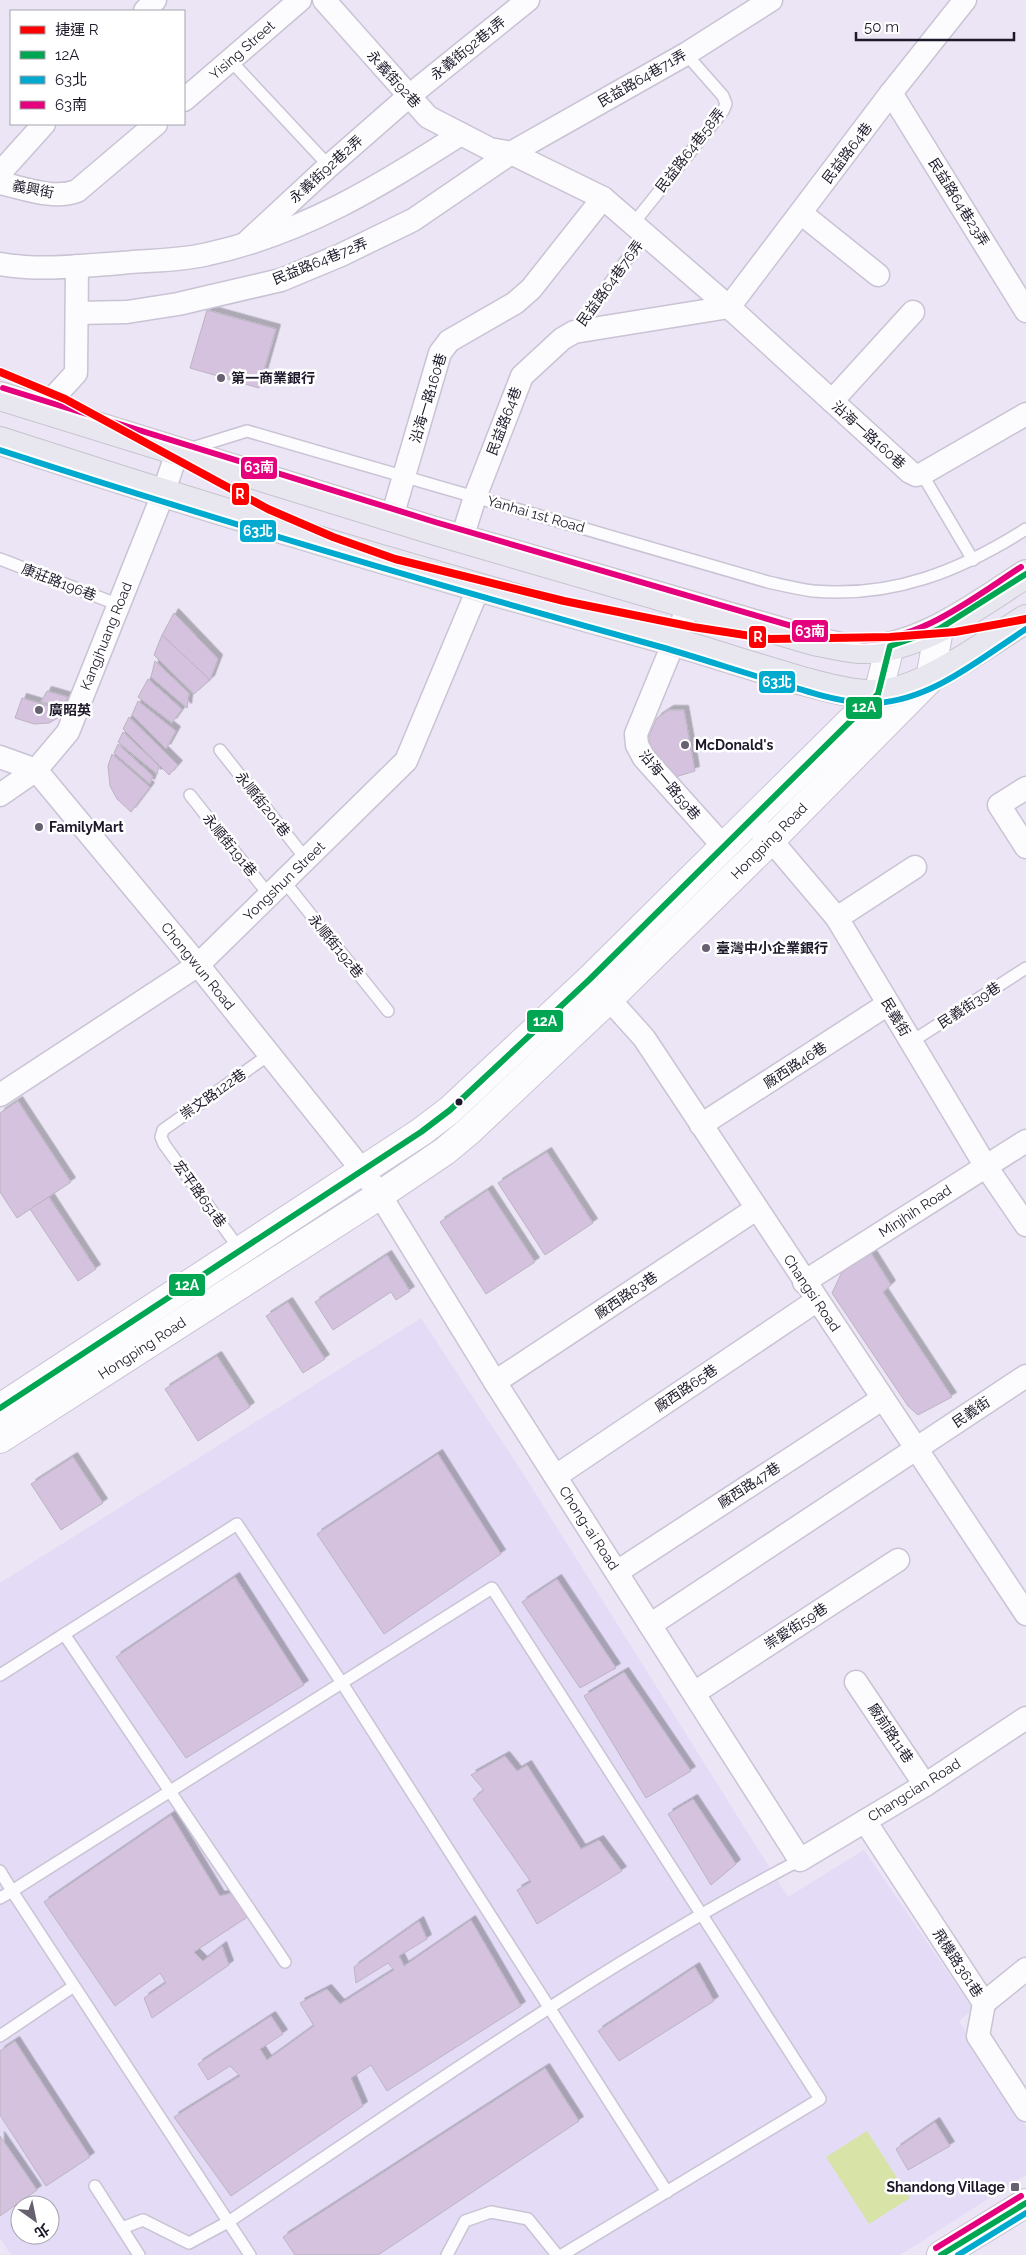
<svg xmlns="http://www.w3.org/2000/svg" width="1026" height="2255" font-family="Raleway,'Noto Sans TC',sans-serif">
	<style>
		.built { fill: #e4dcf6; fill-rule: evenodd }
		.green { fill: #d8e3a8 }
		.building { fill: #d4c2de; stroke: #bcb4c2; filter: url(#shadow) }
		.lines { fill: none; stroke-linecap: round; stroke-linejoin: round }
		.service-casing { stroke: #c9c3d4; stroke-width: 14 }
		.minor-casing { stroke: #c9c3d4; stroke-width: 25 }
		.tertiary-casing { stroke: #c9c3d4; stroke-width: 30 }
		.primary-casing { stroke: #c6c3cd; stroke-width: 30 }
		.service { stroke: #fcfbfe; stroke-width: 11 }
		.minor { stroke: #fcfbfe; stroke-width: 22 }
		.tertiary { stroke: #fcfbfe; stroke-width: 28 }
		.primary { stroke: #e8e6ee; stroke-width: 28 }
		.bus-1-casing { stroke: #fff; stroke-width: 10 }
		.bus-2-casing { stroke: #fff; stroke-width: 10 }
		.bus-3-casing { stroke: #fff; stroke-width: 10 }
		.bus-1 { stroke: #00a651; stroke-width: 6 }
		.bus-2 { stroke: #00a9ce; stroke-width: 6 }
		.bus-3 { stroke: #e5007d; stroke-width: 6 }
		.metro-1-casing { stroke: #fff; stroke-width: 11 }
		.metro-1 { stroke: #f00; stroke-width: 8 }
		.poi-dot { fill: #666071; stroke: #fff; stroke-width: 2 }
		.bus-dot { fill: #1e192a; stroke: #fff; stroke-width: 2 }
		.labels { text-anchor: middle; stroke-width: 5; stroke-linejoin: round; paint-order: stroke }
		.street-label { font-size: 14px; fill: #1e192a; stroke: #fff }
		.poi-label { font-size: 14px; font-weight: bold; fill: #1e192a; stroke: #fff; text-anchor: start }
		.line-badge { stroke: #fff; stroke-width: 2 }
		.badge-label { font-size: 14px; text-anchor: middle; font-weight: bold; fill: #fff }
	</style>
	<defs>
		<filter id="shadow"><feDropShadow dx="4.5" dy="-4.5" stdDeviation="0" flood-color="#0004"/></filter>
	</defs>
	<rect width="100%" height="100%" fill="#ebe5f6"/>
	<path class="built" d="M421,1318L524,1475L788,1897L864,1850L973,2009L959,2021L1026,2127V2175L900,2255H11L0,2238V1583ZM20,2205H50V2235H20Z"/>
	<path class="green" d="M867,2131L910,2198L869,2224L826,2157Z"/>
	<g class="building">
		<path d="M207,310L276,329L259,388L190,368Z"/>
		<path d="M174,613L218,659L210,680L162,635Z"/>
		<path d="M162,635L210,680L194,694L154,655Z"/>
		<path d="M155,661L189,693L187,708L151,677Z"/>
		<path d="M148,679L182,709L172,723L138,697Z"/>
		<path d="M47,691L68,697L62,708L41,702Z"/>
		<path d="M22,698L62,710L58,718L49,723L34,724L15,718Z"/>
		<path d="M138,701L176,731L166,749L132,715Z"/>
		<path d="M669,710H684L695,771L672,778L653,751L648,738L657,718Z"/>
		<path d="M129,717L178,765L169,775L123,729Z"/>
		<path d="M123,732L159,766L157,774L118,742Z"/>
		<path d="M118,744L153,776L150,784L114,753Z"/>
		<path d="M112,754L150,787L131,812L117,799L110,786L108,766Z"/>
		<path d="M18,1101L71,1182L17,1218L0,1192V1113Z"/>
		<path d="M547,1152L593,1223L545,1255L498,1183Z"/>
		<path d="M488,1190L535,1262L486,1294L440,1222Z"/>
		<path d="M49,1197L96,1269L78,1281L30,1209Z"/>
		<path d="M871,1253L891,1285L883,1292L952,1397L918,1415L908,1406L832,1293L842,1272Z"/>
		<path d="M387,1255L410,1291L396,1300L391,1292L333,1330L315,1302Z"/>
		<path d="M288,1302L325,1359L303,1373L266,1316Z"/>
		<path d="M217,1356L250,1407L198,1441L165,1389Z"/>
		<path d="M438,1454L501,1554L384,1634L317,1534Z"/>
		<path d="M73,1457L103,1503L61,1530L31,1484Z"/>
		<path d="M235,1577L304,1685L186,1758L116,1657Z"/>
		<path d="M557,1579L616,1668L580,1688L522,1602Z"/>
		<path d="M624,1672L691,1771L646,1798L584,1696Z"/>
		<path d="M505,1756L517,1771L527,1765L581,1849L599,1840L622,1871L537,1924L517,1890L531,1882L473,1799L484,1790L471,1775Z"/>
		<path d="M693,1799L736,1864L711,1885L668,1814Z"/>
		<path d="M171,1815L220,1896L231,1893L249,1916L194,1952L203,1961L222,1946L229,1965L152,2018L144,1998L166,1983L160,1973L115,2006L44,1902Z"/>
		<path d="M471,1920L521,2006L387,2091L371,2065L351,2078L363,2106L231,2196L174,2117L240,2076L230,2066L208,2080L198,2064L271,2016L283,2034L260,2049L267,2060L314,2026L300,2003L327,1989L340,2004L394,1970L388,1963L356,1983L354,1967L419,1921L427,1939L399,1956L404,1966Z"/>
		<path d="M695,1967L714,2001L619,2061L598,2031Z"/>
		<path d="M15,2041L90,2157L46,2186L0,2115V2051Z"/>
		<path d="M545,2068L579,2121L378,2255H295L283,2237Z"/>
		<path d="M935,2122L950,2146L908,2170L896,2149Z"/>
		<path d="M0,2136L37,2190L0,2216Z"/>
	</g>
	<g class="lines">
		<g class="service-casing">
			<g id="service">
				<path d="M230,60L329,166"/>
				<path d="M633,224L723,111L726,104L723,96L686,54"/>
				<path d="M576,330L645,234"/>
				<path d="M189,449L247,431L768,582C782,585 798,589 813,591C893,598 960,571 1026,529"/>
				<path d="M922,474L973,560"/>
				<path d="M0,559L119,605"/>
				<path d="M220,750L306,859"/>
				<path d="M190,795L269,895"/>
				<path d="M284,881L388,1011"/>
				<path d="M911,1042L1026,968"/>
				<path d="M240,1250L164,1144L161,1137L163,1130L270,1054"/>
				<path d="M64,1634L285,1962"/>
				<path d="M0,1675L237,1524L342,1683L667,2192"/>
				<path d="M0,1871L12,1891L0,1898"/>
				<path d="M0,2036L74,1986"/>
				<path d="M95,2186L139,2255"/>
				<path d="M122,2228L143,2220L189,2243L228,2222C416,2097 600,1965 800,1860"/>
				<path d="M250,2255L12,1891L492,1588L820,2099L562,2255"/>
				<path d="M447,2255L465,2221L491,2212L528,2219L557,2255"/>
			</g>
		</g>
		<g class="minor-casing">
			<g id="minor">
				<path d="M324,0L428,117L490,149L511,153L603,198L729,307L910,472L916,475L922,474L1026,414"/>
				<path d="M145,11L155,0"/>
				<path d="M891,93L1026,311"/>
				<path d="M184,100L300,0"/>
				<path d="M0,173L44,124"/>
				<path d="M0,183C24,188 53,200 77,191L156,124"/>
				<path d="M802,214L878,275"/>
				<path d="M248,241L329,166L409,96L528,0"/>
				<path d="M0,264C40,271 81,266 121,263C150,260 181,261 208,254C305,233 379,186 461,134"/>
				<path d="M77,313L127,312L178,304L281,280L341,255L413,220L511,153L686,54L771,0"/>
				<path d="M832,401L913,312"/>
				<path d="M42,410L76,373L77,266"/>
				<path d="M392,517L440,353L449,341L515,303L531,289L603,198"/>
				<path d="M462,538L475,497L522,376L562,339L574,332L729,307L891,93L965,0"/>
				<path d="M689,605L636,734L637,745L644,758L724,847"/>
				<path d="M0,757L36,770L198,965L362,1170L380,1195L495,1382L800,1860L925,1785L1026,1718"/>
				<path d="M1026,788L999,805L1026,847"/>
				<path d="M0,795L36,770L68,732L163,494L177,452"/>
				<path d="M759,829L771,840L837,918L985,1165L1026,1225"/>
				<path d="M837,918L915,867"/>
				<path d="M599,988L644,1038L1026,1614"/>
				<path d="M0,1095L198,965L406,761L478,589"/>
				<path d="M701,1125L888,1004"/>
				<path d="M804,1282L1026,1141"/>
				<path d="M495,1382L756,1209"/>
				<path d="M556,1476L816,1301"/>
				<path d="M617,1572L882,1399"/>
				<path d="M650,1625L1026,1376"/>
				<path d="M856,1682L925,1785"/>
				<path d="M694,1693L898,1560"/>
				<path d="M865,1821L984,2003L978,2036L1026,2110"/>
				<path d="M984,2003L1026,1969"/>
			</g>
		</g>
		<g class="tertiary-casing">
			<g id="tertiary">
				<path d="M0,1408L421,1132L450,1110L590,979L878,694L890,646"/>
				<path d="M0,1439L380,1195L445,1151L469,1131L609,999L771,840L930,679L939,629"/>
				<path d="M941,2255L1026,2203"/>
			</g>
		</g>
		<g class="primary-casing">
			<g id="primary">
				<path d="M0,396L432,530L814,641C829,644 844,648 859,649C917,652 980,603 1026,574"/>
				<path d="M0,441C221,513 443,579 667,640C712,653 757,668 802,681C826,687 852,695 877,694C922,693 987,643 1026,619"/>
			</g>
		</g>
		<use href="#service" class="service"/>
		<use href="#minor" class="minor"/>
		<use href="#tertiary" class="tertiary"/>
		<use href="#primary" class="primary"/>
		<g class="bus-1-casing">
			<g id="bus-1">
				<path d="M0,1408L421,1132L450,1110L590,979L878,694L890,646L939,629L1026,574"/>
				<path d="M941,2255L1026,2203"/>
			</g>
		</g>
		<g class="bus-2-casing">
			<g id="bus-2">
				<path d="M0,450C219,521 440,586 661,647C703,659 744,673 786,685C815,694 846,704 876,703C932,700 981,658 1026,629"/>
				<path d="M958,2255L1026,2213"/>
			</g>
		</g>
		<g class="bus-3-casing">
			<g id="bus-3">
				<path d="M3,388L435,522L816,633C830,635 844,640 858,640C918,643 973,598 1021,567"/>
				<path d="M936,2248L1021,2196"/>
			</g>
		</g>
		<use href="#bus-1" class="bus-1"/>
		<use href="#bus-2" class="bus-2"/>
		<use href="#bus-3" class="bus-3"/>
		<g class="metro-1-casing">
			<path id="metro-1" d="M0,372L65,399L268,509L333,537L395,559L564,601L693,627L770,639L890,637L955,632L1026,619"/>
		</g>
		<use href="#metro-1" class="metro-1"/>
	</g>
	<g class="poi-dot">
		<circle cx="221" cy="378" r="5"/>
		<circle cx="39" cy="710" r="5"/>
		<circle cx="685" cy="745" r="5"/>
		<circle cx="39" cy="827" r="5"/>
		<circle cx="706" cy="948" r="5"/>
		<rect x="1010" y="2182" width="10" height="10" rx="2.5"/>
	</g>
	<circle class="bus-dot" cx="459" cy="1102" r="4.5"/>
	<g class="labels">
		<g class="street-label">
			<text transform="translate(468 48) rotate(-39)" y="5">永義街92巷1弄</text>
			<text transform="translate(242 50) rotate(-41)" y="5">Yising Street</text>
			<text transform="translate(642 78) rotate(-30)" y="5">民益路64巷71弄</text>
			<text transform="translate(394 79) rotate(48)" y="5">永義街92巷</text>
			<text transform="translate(690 150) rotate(-52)" y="5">民益路64巷58弄</text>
			<text transform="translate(847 153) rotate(-53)" y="5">民益路64巷</text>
			<text transform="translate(326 169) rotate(-42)" y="5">永義街92巷2弄</text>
			<text transform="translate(33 189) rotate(11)" y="5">義興街</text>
			<text transform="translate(959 202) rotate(58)" y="5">民益路64巷23弄</text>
			<text transform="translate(320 261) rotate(-22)" y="5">民益路64巷72弄</text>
			<text transform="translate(610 283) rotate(-54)" y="5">民益路64巷76弄</text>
			<text transform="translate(428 398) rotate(-73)" y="5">沿海一路160巷</text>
			<text transform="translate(504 421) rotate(-69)" y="5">民益路64巷</text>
			<text transform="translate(869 435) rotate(42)" y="5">沿海一路160巷</text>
			<text transform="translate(536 514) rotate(16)" y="5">Yanhai 1st Road</text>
			<text transform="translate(59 582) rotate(21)" y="5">康莊路196巷</text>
			<text transform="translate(106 636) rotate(-68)" y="5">Kangjhuang Road</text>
			<text transform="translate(670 785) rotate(50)" y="5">沿海一路59巷</text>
			<text transform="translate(263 804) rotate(52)" y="5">永順街201巷</text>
			<text transform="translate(769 841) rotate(-45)" y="5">Hongping Road</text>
			<text transform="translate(230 845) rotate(51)" y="5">永順街191巷</text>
			<text transform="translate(284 881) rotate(-44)" y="5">Yongshun Street</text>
			<text transform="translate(336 946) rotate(51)" y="5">永順街192巷</text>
			<text transform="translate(198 966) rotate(51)" y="5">Chongwun Road</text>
			<text transform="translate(969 1005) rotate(-33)" y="5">民義街39巷</text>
			<text transform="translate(896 1017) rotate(59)" y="5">民義街</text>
			<text transform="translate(795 1065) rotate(-33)" y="5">廠西路46巷</text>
			<text transform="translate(213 1094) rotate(-35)" y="5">崇文路122巷</text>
			<text transform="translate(200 1194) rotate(54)" y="5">宏平路651巷</text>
			<text transform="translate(915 1211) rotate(-33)" y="5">Minjhih Road</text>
			<text transform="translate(812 1293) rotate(56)" y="5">Changsi Road</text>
			<text transform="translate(626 1295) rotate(-34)" y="5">廠西路83巷</text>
			<text transform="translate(142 1348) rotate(-33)" y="5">Hongping Road</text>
			<text transform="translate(686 1388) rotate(-34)" y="5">廠西路65巷</text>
			<text transform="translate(971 1412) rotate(-34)" y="5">民義街</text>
			<text transform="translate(749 1485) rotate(-33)" y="5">廠西路47巷</text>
			<text transform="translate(589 1528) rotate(57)" y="5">Chong-ai Road</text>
			<text transform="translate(796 1626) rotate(-33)" y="5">崇愛街59巷</text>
			<text transform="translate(891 1733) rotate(56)" y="5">廠前路11巷</text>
			<text transform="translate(914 1790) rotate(-32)" y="5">Changcian Road</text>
			<text transform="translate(958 1963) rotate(57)" y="5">飛機路361巷</text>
		</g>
		<g class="poi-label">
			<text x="231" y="383">第一商業銀行</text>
			<text x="49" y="715">廣昭英</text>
			<text x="695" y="750">McDonald's</text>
			<text x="49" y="832">FamilyMart</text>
			<text x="716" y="953">臺灣中小企業銀行</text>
			<text x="1005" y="2192" text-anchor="end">Shandong Village</text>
		</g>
	</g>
	<g class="line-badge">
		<rect x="240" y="456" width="38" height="24" rx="5" fill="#e5007d"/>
		<rect x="231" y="482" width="19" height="24" rx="5" fill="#f00"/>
		<rect x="239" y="519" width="38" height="24" rx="5" fill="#00a9ce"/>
		<rect x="791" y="619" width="38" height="24" rx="5" fill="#e5007d"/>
		<rect x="748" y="625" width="19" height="24" rx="5" fill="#f00"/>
		<rect x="758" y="670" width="38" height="24" rx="5" fill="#00a9ce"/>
		<rect x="845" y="696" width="38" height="24" rx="5" fill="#00a651"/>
		<rect x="526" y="1009" width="38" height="24" rx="5" fill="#00a651"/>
		<rect x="168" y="1273" width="38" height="24" rx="5" fill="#00a651"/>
	</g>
	<g class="badge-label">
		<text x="259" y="472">63南</text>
		<text x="240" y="499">R</text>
		<text x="258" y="536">63北</text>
		<text x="810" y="636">63南</text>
		<text x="758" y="642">R</text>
		<text x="777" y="687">63北</text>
		<text x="864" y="712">12A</text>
		<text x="545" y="1026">12A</text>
		<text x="187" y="1290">12A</text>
	</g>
	<rect x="10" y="10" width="175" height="115" fill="#ffffff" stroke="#a5a3aa"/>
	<rect x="20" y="26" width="25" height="8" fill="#ff0000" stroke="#a5a3aa"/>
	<text x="55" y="35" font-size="15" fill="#1e192a">捷運 R</text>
	<rect x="20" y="51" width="25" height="8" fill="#00a651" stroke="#a5a3aa"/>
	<text x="55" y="60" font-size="15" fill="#1e192a">12A</text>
	<rect x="20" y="76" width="25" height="8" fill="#00a9ce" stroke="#a5a3aa"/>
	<text x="55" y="85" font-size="15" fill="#1e192a">63北</text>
	<rect x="20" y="101" width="25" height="8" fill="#e5007d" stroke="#a5a3aa"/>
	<text x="55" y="110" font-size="15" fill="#1e192a">63南</text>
	<g transform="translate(35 2220) rotate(147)"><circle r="24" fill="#ffffff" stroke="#a5a3aa"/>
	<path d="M0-4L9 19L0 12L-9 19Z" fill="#666071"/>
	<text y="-8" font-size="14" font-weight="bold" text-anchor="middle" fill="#1e192a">北</text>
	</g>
	<path d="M856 32v8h158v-8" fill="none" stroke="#1e192a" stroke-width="2.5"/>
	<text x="864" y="32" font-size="15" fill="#1e192a" stroke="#ffffff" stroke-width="4" paint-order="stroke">50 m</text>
</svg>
